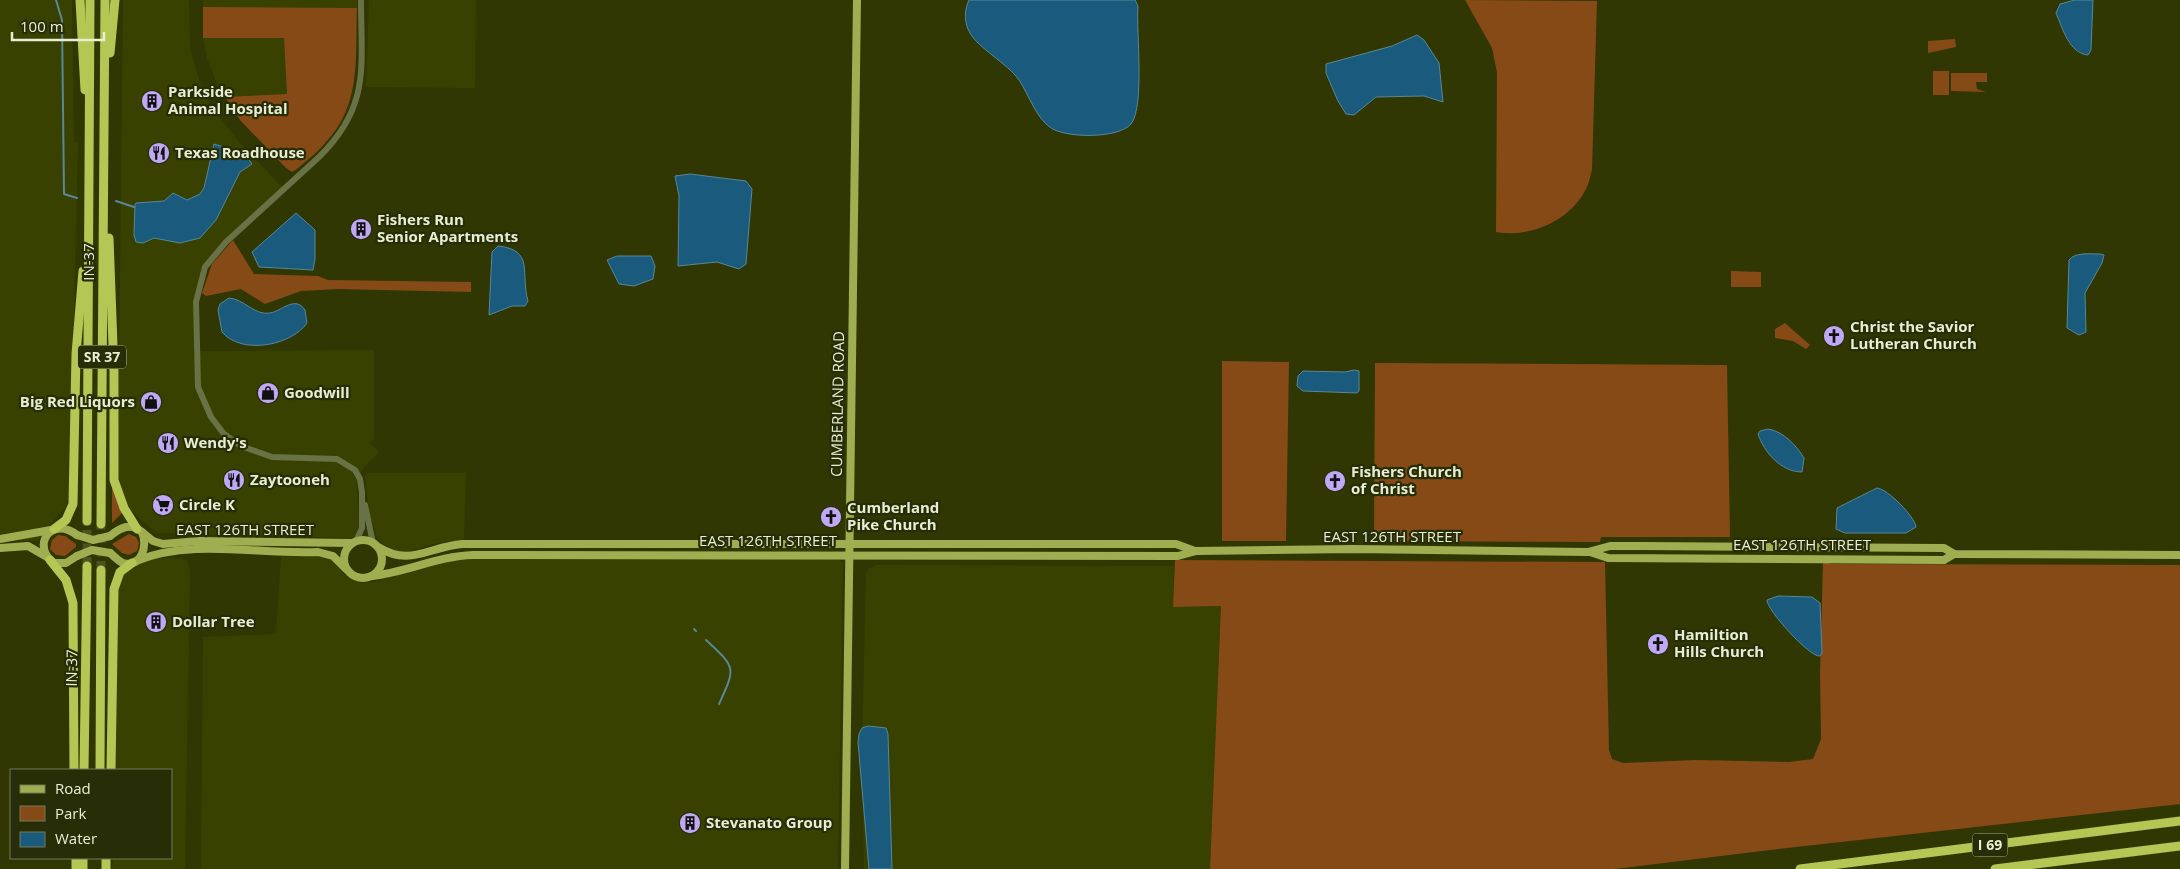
<svg xmlns="http://www.w3.org/2000/svg" width="2180" height="869" font-family="'Open Sans',sans-serif">
	<style>
		.built { fill: #394100 }
		.green { fill: #854a16 }
		.water { fill: #1a5b7d; stroke: #588797 }
		.lines { fill: none; stroke-linecap: round; stroke-linejoin: round }
		.stream { stroke: #588797; stroke-width: 2 }
		.highway-tunnel { stroke: #4c5221; stroke-width: 9; stroke-dasharray: 9 4.5; stroke-linecap: butt }
		.minor { stroke: #697146; stroke-width: 6 }
		.major { stroke: #9fae51; stroke-width: 8 }
		.highway { stroke: #b4c653; stroke-width: 9 }
		.major-bridge { stroke: #9fae51; stroke-width: 8 }
		.labels { text-anchor: middle; stroke-width: 4.5; stroke-linejoin: round; paint-order: stroke }
		.shield { fill: #272d06; stroke: #aeb496; stroke-width: 1 }
		.shield-label { font-size: 14px; font-weight: bold; fill: #e8eed3 }
		.poi-label { font-size: 15px; font-weight: bold; fill: #e8eed3; stroke: #272d06; text-anchor: start }
		.street-label { font-size: 15px; fill: #e8eed3; stroke: #272d06 }
	</style>
	<rect width="100%" height="100%" fill="#313702"/>
	<g class="built">
		<path d="M0,0H72L74,142H78L70,497L66,506L37,541L0,540Z"/>
		<path d="M123,0H189L190,48L201,86L212,108L241,144L284,189L213,255L200,282L197,351L374,350V438L370,443L379,452L364,467L357,480L359,525L356,535L352,538L156,533L133,512L122,497L118,468Z"/>
		<path d="M203,0H357V8L203,7Z"/>
		<path d="M369,0H476L475,88L366,87Z"/>
		<path d="M203,38H284L287,94L225,97L219,89L207,58Z"/>
		<path d="M466,471L464,539L437,543L405,552L394,550L383,544L377,537L370,516L365,476L368,473H462Z"/>
		<path d="M295,556L326,557L335,563L343,574L361,583L375,582L442,562L470,558H834L843,562L838,869H201L203,637L276,634L281,557Z"/>
		<path d="M172,558L187,560L190,572L185,869H112L113,858H171V770H114L115,599L120,579L130,561Z"/>
		<path d="M876,565L1174,566L1173,607L1221,606L1210,869H864L862,744L866,574L868,569Z"/>
	</g>
	<g class="green">
		<path d="M1465,0L1597,1L1592,170C1590,176 1589,184 1586,189C1570,221 1530,238 1496,232L1497,72L1492,48Z"/>
		<path d="M203,7L357,8C355,57 362,105 325,143C317,153 306,161 297,169L292,172L286,168L240,120L225,97L287,94L284,38H203Z"/>
		<path d="M1955,39L1956,47L1928,53V41Z"/>
		<rect x="1933" y="71" width="16" height="24"/>
		<path d="M1951,73H1987V82H1976L1977,89L1986,92L1951,91Z"/>
		<path d="M233,240L254,274L318,276L328,280L471,282V292L338,289L301,291L265,304L241,289L206,296L202,293L212,264Z"/>
		<path d="M1731,271L1761,272V287H1731Z"/>
		<path d="M1785,323L1810,345L1806,349L1793,341L1775,338V329Z"/>
		<path d="M1222,361L1289,362L1286,541H1222Z"/>
		<path d="M1375,363L1727,365L1730,537H1601L1600,542L1374,541Z"/>
		<path d="M112,486L122,513L112,523Z"/>
		<path d="M129,534L136,537L139,543L137,551L129,555L122,553L112,544Z"/>
		<path d="M58,535L65,536L76,544V547L65,556L56,555L50,549L52,540Z"/>
		<path d="M1175,560L1605,562L1609,750L1612,759L1623,763L1696,760L1789,762L1813,759L1821,739L1820,673L1823,562L1832,564L2180,565V804L1770,850L1615,869H1210L1221,606L1173,607Z"/>
	</g>
	<g class="water">
		<path d="M969,0H1135L1138,6C1136,31 1145,106 1131,124C1118,139 1066,138 1051,128C1036,118 1029,95 1019,80C1007,63 978,48 970,33C964,23 964,10 969,0Z"/>
		<path d="M2075,0H2093L2091,50L2088,55C2069,53 2063,29 2056,13L2060,4Z"/>
		<path d="M1417,35L1424,40L1439,63L1443,102L1424,96L1376,97L1354,115L1346,114L1338,101L1326,73V64L1392,46Z"/>
		<path d="M214,144L244,153L252,164L240,172L216,220L200,238L180,243L154,238L143,243L136,242L134,235L135,205L136,203L164,201L173,193L187,200L200,194L204,188Z"/>
		<path d="M690,174L746,181L752,189L746,264L739,269L717,262L678,266L679,196L675,176Z"/>
		<path d="M296,213L315,230V259L313,270L259,267L252,252Z"/>
		<path d="M498,246C535,250 520,273 528,301L525,306H512L489,315L492,252Z"/>
		<path d="M2100,254L2104,255L2102,263L2085,293L2086,332L2079,335L2067,328L2069,260C2075,252 2090,254 2100,254Z"/>
		<path d="M617,256H651L655,266L653,279L634,286L619,284L607,260Z"/>
		<path d="M229,298C244,299 255,316 270,313C282,311 295,295 305,310L307,323C291,346 241,355 222,332L218,310L220,304Z"/>
		<path d="M1354,370L1359,371V391L1357,393L1303,391L1297,386L1298,376L1303,371L1345,372Z"/>
		<path d="M1768,429C1783,431 1797,446 1804,458L1802,472C1781,472 1764,452 1758,434L1760,431Z"/>
		<path d="M1877,488C1888,489 1915,517 1916,527L1906,533H1845L1836,529L1837,508Z"/>
		<path d="M1778,596L1812,597L1820,603L1822,653L1820,656C1810,658 1766,609 1767,600Z"/>
		<path d="M868,726L886,728L888,734L892,869H869L858,742L859,734L862,728Z"/>
	</g>
	<g class="lines">
		<g class="stream">
			<path d="M56,0L62,20L64,194L77,198"/>
			<path d="M116,201L134,207"/>
			<path d="M694,629L696,631"/>
			<path d="M706,640C736,668 736,667 719,704"/>
		</g>
		<g class="highway-tunnel">
			<path d="M87,566V521"/>
			<path d="M101,570V524"/>
		</g>
		<g class="minor">
			<path d="M365,505L373,543"/>
			<path d="M356,541L362,528V492L360,479L355,470L337,459L272,457L241,446L224,434L211,417L198,387L196,302L205,267L226,242L319,157C371,106 361,66 361,0"/>
		</g>
		<g class="major">
			<path d="M142,532L153,541L163,544L199,541L352,543"/>
			<path d="M110,536C120,528 130,522 142,532C148,545 142,568 123,563C118,561 114,556 110,553"/>
			<path d="M0,539L51,530"/>
			<circle cx="363" cy="559" r="19"/>
			<path d="M378,547C410,567 428,547 462,544H1176L1195,551"/>
			<path d="M0,548L28,546L47,557"/>
			<path d="M1590,552L1608,558L1944,560L1954,554"/>
			<path d="M77,556L66,563H54C31,547 50,515 77,535"/>
			<path d="M136,561C193,538 259,555 318,552L333,556L346,569"/>
			<path d="M372,576C407,572 438,556 473,555L1178,556L1196,551L1354,549L1588,552L1610,546H1641L1944,548L1954,554L2180,555"/>
			<path d="M845,869L857,0"/>
		</g>
		<g class="highway">
			<path d="M80,0L85,90"/>
			<path d="M110,53L115,0"/>
			<path d="M109,238L114,372V480L124,508L137,529"/>
			<path d="M87,521L90,0"/>
			<path d="M101,524L105,0"/>
			<path d="M54,529L66,520L73,504L76,354L83,271"/>
			<path d="M50,560L66,580L73,603L74,770"/>
			<path d="M84,770L87,566"/>
			<path d="M100,770L101,570"/>
			<path d="M111,770L114,589L120,572L132,563"/>
			<path d="M76,858V869"/>
			<path d="M83,869V858"/>
			<path d="M106,869V858"/>
			<path d="M1800,869L2180,821"/>
			<path d="M1995,869L2180,846"/>
		</g>
		<g class="major-bridge">
			<path d="M77,535L93,540L110,536"/>
			<path d="M77,556L92,550L110,553"/>
		</g>
	</g>
	<defs>
		<g id="building-disc" transform="scale(1.125)"><circle r="9.5" fill="#bfa9f4" stroke="#272d06"/><path d="M-4-6H4V6H1V3H-1V6H-4ZM-2.5-4.3h1.7v1.8h-1.7ZM.8-4.3h1.7v1.8H.8ZM-2.5-1h1.7V.8h-1.7ZM.8-1h1.7V.8H.8Z" fill="#111"/></g>
		<g id="restaurant-disc" transform="scale(1.125)"><circle r="9.5" fill="#bfa9f4" stroke="#272d06"/><path d="M-5-6h1v4h1v-4h1v4h1v-4h1v5L-1.5 .5V6h-2V.5L-5-1ZM5-6V6H3V1.5H1.5Q1.5-4 5-6Z" fill="#111"/></g>
		<g id="church-disc" transform="scale(1.125)"><circle r="9.5" fill="#bfa9f4" stroke="#272d06"/><path d="M-1.2-6h2.4v3.5h3.3v2.4h-3.3V6h-2.4V-.1h-3.3v-2.4h3.3Z" fill="#111"/></g>
		<g id="shop-disc" transform="scale(1.125)"><circle r="9.5" fill="#bfa9f4" stroke="#272d06"/><path d="M-5-2.5h2.3a2.7 3.5 0 0 1 5.4 0H5L5.5 6h-11ZM-1.5-2.5h3a1.5 2.3 0 0 0-3 0Z" fill="#111"/></g>
		<g id="supermarket-disc" transform="scale(1.125)"><circle r="9.5" fill="#bfa9f4" stroke="#272d06"/><path d="M-6-5.5h2.5l.6 2H6L4.5 2H-2.5L-4.4-4H-6ZM-1.5 3.2a1.3 1.3 0 1 0 .1 0ZM3 3.2a1.3 1.3 0 1 0 .1 0Z" fill="#111"/></g>
	</defs>
	<g fill-rule="evenodd">
		<use href="#building-disc" x="152" y="101"/>
		<use href="#restaurant-disc" x="159" y="153"/>
		<use href="#building-disc" x="361" y="229"/>
		<use href="#church-disc" x="1834" y="336"/>
		<use href="#shop-disc" x="268" y="393"/>
		<use href="#shop-disc" x="151" y="402"/>
		<use href="#restaurant-disc" x="168" y="443"/>
		<use href="#restaurant-disc" x="234" y="480"/>
		<use href="#church-disc" x="1335" y="481"/>
		<use href="#supermarket-disc" x="163" y="505"/>
		<use href="#church-disc" x="831" y="517"/>
		<use href="#building-disc" x="156" y="622"/>
		<use href="#church-disc" x="1658" y="644"/>
		<use href="#building-disc" x="690" y="823"/>
	</g>
	<g class="labels">
		<g class="shield">
			<rect x="78" y="345.5" width="48" height="23" rx="4"/>
			<rect x="1972.5" y="833.5" width="35" height="23" rx="4"/>
		</g>
		<g class="shield-label">
			<text x="102" y="362">SR 37</text>
			<text x="1990" y="850">I 69</text>
		</g>
		<g class="poi-label">
			<text x="168" y="97">Parkside<tspan x="168" dy="17">Animal Hospital</tspan></text>
			<text x="175" y="158">Texas Roadhouse</text>
			<text x="377" y="225">Fishers Run<tspan x="377" dy="17">Senior Apartments</tspan></text>
			<text x="1850" y="332">Christ the Savior<tspan x="1850" dy="17">Lutheran Church</tspan></text>
			<text x="284" y="398">Goodwill</text>
			<text x="135" y="407" text-anchor="end">Big Red Liquors</text>
			<text x="184" y="448">Wendy's</text>
			<text x="1351" y="477">Fishers Church<tspan x="1351" dy="17">of Christ</tspan></text>
			<text x="250" y="485">Zaytooneh</text>
			<text x="179" y="510">Circle K</text>
			<text x="847" y="513">Cumberland<tspan x="847" dy="17">Pike Church</tspan></text>
			<text x="172" y="627">Dollar Tree</text>
			<text x="1674" y="640">Hamiltion<tspan x="1674" dy="17">Hills Church</tspan></text>
			<text x="706" y="828">Stevanato Group</text>
		</g>
		<g class="street-label">
			<text transform="translate(89 262) rotate(-90)" y="5">IN-37</text>
			<text transform="translate(838 404) rotate(-89)" y="5">CUMBERLAND ROAD</text>
			<text x="245" y="535">EAST 126TH STREET</text>
			<text x="1392" y="542">EAST 126TH STREET</text>
			<text x="768" y="546">EAST 126TH STREET</text>
			<text x="1802" y="550">EAST 126TH STREET</text>
			<text transform="translate(72 668) rotate(-89)" y="5">IN-37</text>
		</g>
	</g>
	<rect x="10" y="769" width="162" height="90" fill="#272d06" stroke="#747a58"/>
	<rect x="20" y="785" width="25" height="8" fill="#9fae51" stroke="#747a58"/>
	<text x="55" y="794" font-size="15" fill="#e8eed3">Road</text>
	<rect x="20" y="806" width="25" height="15" fill="#854a16" stroke="#747a58"/>
	<text x="55" y="819" font-size="15" fill="#e8eed3">Park</text>
	<rect x="20" y="832" width="25" height="15" fill="#1a5b7d" stroke="#747a58"/>
	<text x="55" y="844" font-size="15" fill="#e8eed3">Water</text>
	<path d="M12 32v8h92v-8" fill="none" stroke="#e8eed3" stroke-width="2.5"/>
	<text x="20" y="32" font-size="15" fill="#e8eed3" stroke="#272d06" stroke-width="4" paint-order="stroke">100 m</text>
</svg>
